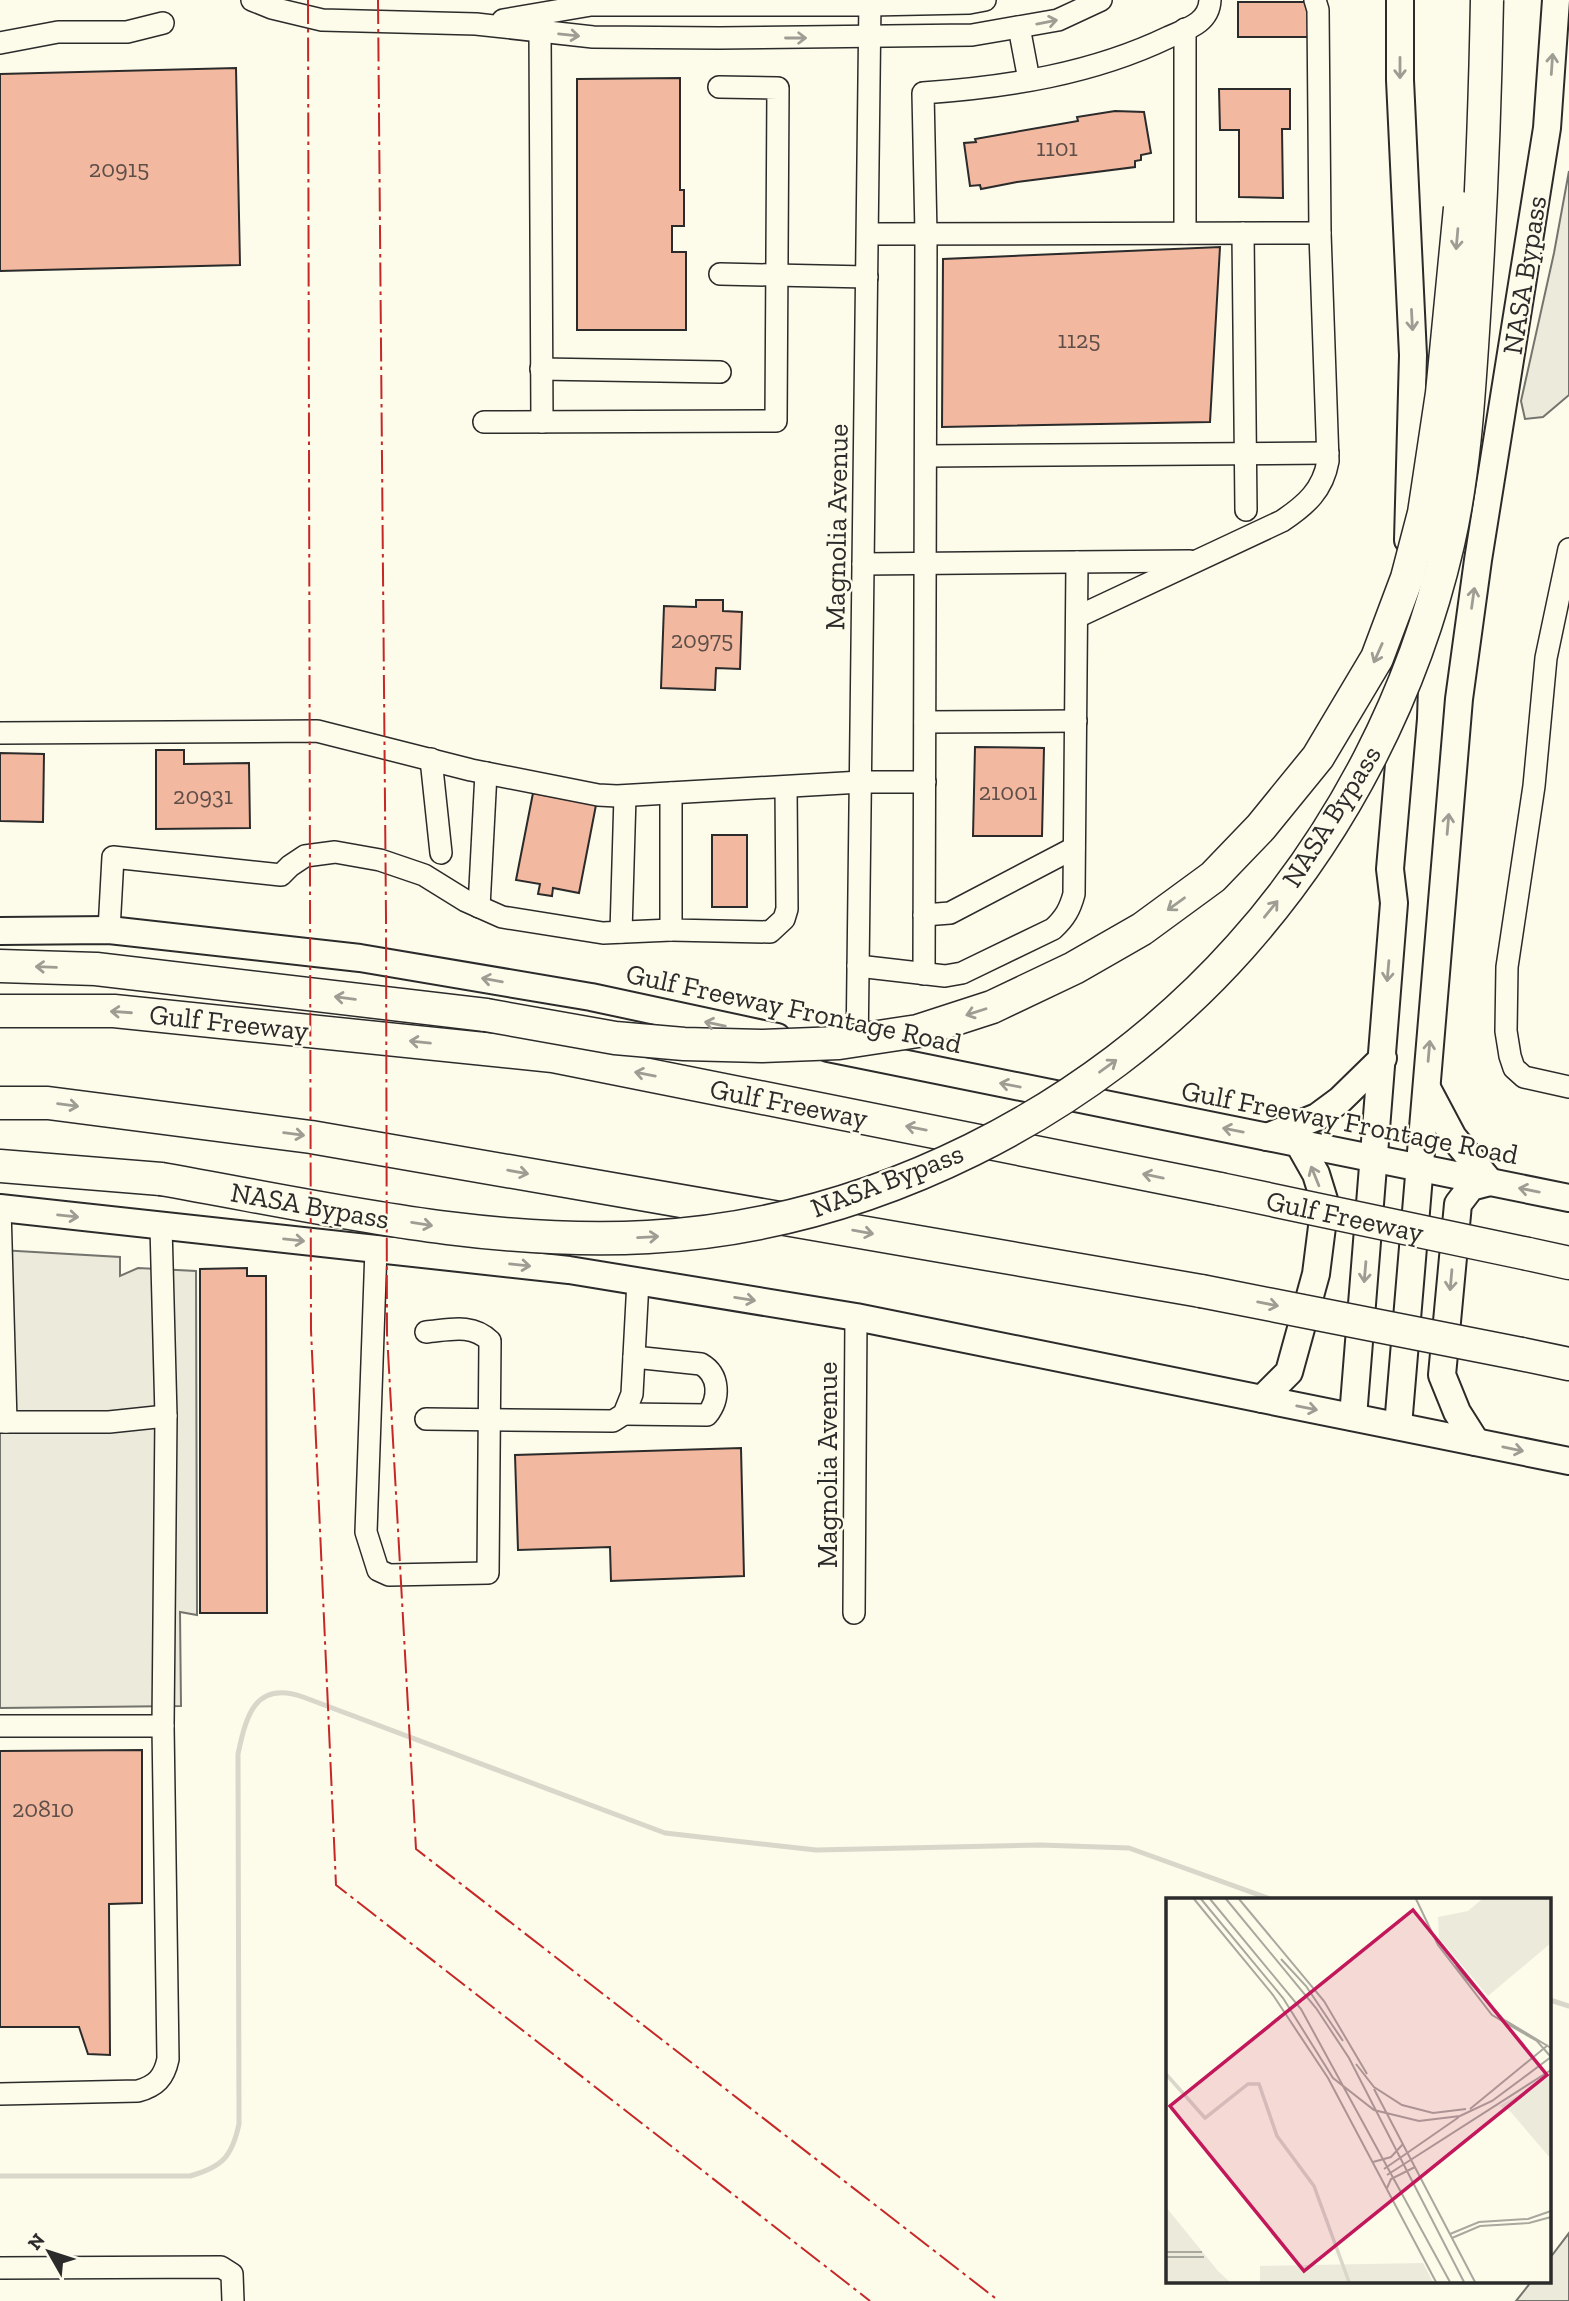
<svg xmlns="http://www.w3.org/2000/svg" width="1569" height="2301" font-family="'Zilla Slab',serif">
	<style>
		.green { fill: #ecebdb; stroke: #74746e; stroke-width: 2 }
		.parking { fill: #eceadb; stroke: #74746e; stroke-width: 2 }
		.lines { fill: none; stroke-linecap: round; stroke-linejoin: round }
		.stream { stroke: #d8d7c9; stroke-width: 5 }
		.building { fill: #f2b8a0; stroke: #2b2b2b; stroke-width: 2 }
		.minor-casing { stroke: #2b2b2b; stroke-width: 24 }
		.major-casing { stroke: #2b2b2b; stroke-width: 30 }
		.highway-casing { stroke: #2b2b2b; stroke-width: 35 }
		.minor { stroke: #fdfbea; stroke-width: 21 }
		.major { stroke: #fdfbea; stroke-width: 26 }
		.highway { stroke: #fdfbea; stroke-width: 32 }
		.highway-bridge-casing { stroke: #2b2b2b; stroke-width: 35; stroke-linecap: butt }
		.highway-bridge { stroke: #fdfbea; stroke-width: 32 }
		.power { stroke: #c62828; stroke-width: 2; stroke-dasharray: 24 5 3.5 5; stroke-linecap: butt }
		.oneway { stroke: #9e9d94 }
		.labels { text-anchor: middle; stroke-width: 5; stroke-linejoin: round; paint-order: stroke }
		.number-label { font-size: 24px; fill: #5d4e48 }
		.street-label { font-size: 28px; fill: #2b2b2b; stroke: #fdfbea }
		.inset-river { fill: none; stroke: #d8d7c9; stroke-width: 3.5 }
		.inset-road { fill: none; stroke: #a9a89e; stroke-width: 2 }
		.view { fill: #c2185b; fill-opacity: 0.15; stroke: #c2185b; stroke-width: 3.5 }
		.inset-edge { fill: none; stroke: #2b2b2b; stroke-width: 3.5 }
	</style>
	<rect width="100%" height="100%" fill="#fdfbea"/>
	<g class="green">
		<path d="M1569,171V395L1543,417L1525,419L1521,401L1554,253Z"/>
		<path d="M1569,2233V2301H1516L1531,2282H1550V2258Z"/>
	</g>
	<path class="parking" d="M0,1250L120,1257V1276L138,1268L196,1271L197,1615L180,1612L181,1706L0,1708Z"/>
	<g class="lines">
		<g class="stream">
			<path d="M1550,2000L1569,2006"/>
			<path d="M0,2176H190C222,2167 232,2157 239,2124L238,1754C246,1716 255,1680 303,1697L665,1833L816,1850L1040,1845L1129,1848L1273,1900"/>
		</g>
	</g>
	<g class="building">
		<rect x="1238" y="2" width="71" height="35"/>
		<path d="M236,68L240,265L0,271V74Z"/>
		<path d="M680,78V190H684V226H672V252H686V330H577V79Z"/>
		<path d="M1219,89H1290V129H1282L1283,198L1239,197V130H1220Z"/>
		<path d="M1115,111L1144,112L1151,153L1141,155V160L1135,161V167L1017,182L981,189L980,185L970,186L964,143L976,142L975,139L1078,121L1077,117Z"/>
		<path d="M1220,247L1210,422L942,427L943,259Z"/>
		<path d="M696,600H723V611L742,612L740,669L716,668L715,690L661,688L664,606L696,607Z"/>
		<path d="M975,747L1044,748L1042,836H973Z"/>
		<path d="M156,750H184V764L249,763L250,828L156,829Z"/>
		<path d="M0,753L44,754L43,822L0,821Z"/>
		<path d="M533,793L596,805L579,893L553,888L552,896L538,894L540,884L516,880Z"/>
		<rect x="712" y="835" width="35" height="72"/>
		<path d="M247,1268V1276H266L267,1613H200V1269Z"/>
		<path d="M741,1448L744,1576L611,1581L610,1547L518,1550L515,1455Z"/>
		<path d="M142,1750V1903L109,1904L110,2055L88,2054L79,2027H0V1751Z"/>
	</g>
	<g class="lines">
		<g class="minor-casing">
			<g id="minor">
				<path d="M252,0L272,8L322,20L476,24L593,37L719,38L972,35L1058,20L1101,0"/>
				<path d="M1315,0L1318,10L1320,233"/>
				<path d="M503,20L591,5H871L969,3L985,0"/>
				<path d="M1019,27L1029,80"/>
				<path d="M1185,29V233"/>
				<path d="M540,31L542,422"/>
				<path d="M0,43L58,32H127L163,23"/>
				<path d="M1243,233L1246,510"/>
				<path d="M868,234L1320,233L1328,461C1323,490 1306,505 1282,521L1077,617"/>
				<path d="M720,274L867,277"/>
				<path d="M541,369L720,372"/>
				<path d="M484,422L776,421L778,88L719,87"/>
				<path d="M926,456L1328,453"/>
				<path d="M1569,549L1546,658L1534,786L1507,967L1506,1031L1510,1056L1514,1068L1524,1077L1569,1087"/>
				<path d="M863,564L1190,561"/>
				<path d="M925,722L1076,721"/>
				<path d="M0,733L317,731L471,770L598,795L617,796L861,782H925"/>
				<path d="M431,759L441,853"/>
				<path d="M671,793V930L770,932L784,919L787,909L786,787"/>
				<path d="M479,907L486,773"/>
				<path d="M924,915L950,913L1074,848"/>
				<path d="M109,930L113,857L281,875L290,866L305,856L335,852L380,860L424,875L466,901L502,917L603,933L671,930"/>
				<path d="M621,932L625,796"/>
				<path d="M858,966L945,976L962,973L1053,929C1065,918 1070,909 1074,894L1077,562"/>
				<path d="M924,974L926,234L923,93C1008,87 1092,74 1169,37C1187,29 1209,23 1210,0"/>
				<path d="M857,1053L870,0"/>
				<path d="M0,1208L6,1422"/>
				<path d="M376,1249L366,1532L378,1570L389,1575L488,1573L490,1341C472,1323 449,1330 426,1332"/>
				<path d="M624,1414L707,1415C720,1399 720,1375 701,1364L634,1357"/>
				<path d="M426,1419L613,1421L624,1414L632,1394L638,1281"/>
				<path d="M0,1422H109L166,1416"/>
				<path d="M854,1613L856,1317"/>
				<path d="M0,1726H163"/>
				<path d="M0,2094L138,2091C156,2086 164,2078 168,2059L163,1726L166,1416L161,1226"/>
				<path d="M0,2268L221,2267L232,2274L233,2301"/>
			</g>
		</g>
		<g class="major-casing">
			<g id="major">
				<path d="M1400,0V80L1413,355L1408,540"/>
				<path d="M0,931L109,930L360,958L591,997L777,1037"/>
				<path d="M828,1048L1569,1198"/>
				<path d="M1427,1088L1453,1137L1490,1182"/>
				<path d="M1267,1137L1317,1117L1340,1100L1383,1058"/>
				<path d="M0,1208L569,1270L856,1317L1569,1461"/>
				<path d="M1262,1399L1289,1372L1316,1274L1325,1203L1316,1174L1299,1144"/>
				<path d="M1353,1417L1394,903L1390,869L1403,718L1407,593"/>
				<path d="M1398,1426L1459,699L1478,560L1547,128L1556,0"/>
				<path d="M1476,1442L1457,1412L1442,1375L1458,1204L1471,1187L1490,1182"/>
			</g>
		</g>
		<g class="highway-casing">
			<g id="highway">
				<path d="M0,966L96,969L486,1015"/>
				<path d="M0,1011H114L553,1056L1220,1189"/>
				<path d="M0,1103H48L311,1137L1201,1291"/>
				<path d="M0,1166L161,1179"/>
				<path d="M1528,1254L1569,1263"/>
				<path d="M1521,1354L1569,1364"/>
			</g>
		</g>
		<use href="#minor" class="minor"/>
		<use href="#major" class="major"/>
		<use href="#highway" class="highway"/>
		<g class="highway-bridge-casing">
			<g id="highway-bridge">
				<path d="M486,1015L615,1038L684,1044L762,1046L839,1043L918,1031L992,1007L1074,968L1142,929L1213,877L1261,827L1318,757L1377,658L1407,578L1424,513L1442,393L1460,208"/>
				<path d="M161,1179C321,1207 484,1246 648,1237C871,1225 1092,1113 1240,947C1342,833 1414,692 1448,544C1465,469 1469,392 1474,316C1481,211 1485,106 1487,0"/>
				<path d="M1220,1189L1528,1254"/>
				<path d="M1201,1291L1521,1354"/>
			</g>
		</g>
		<use href="#highway-bridge" class="highway-bridge"/>
		<g class="power">
			<path d="M308,0L311,1330L336,1885L870,2301"/>
			<path d="M378,0L386,917L387,1334L416,1849L999,2301"/>
		</g>
	</g>
	<defs><path id="oneway-shaft" d="M-6 0H5M1.5-3L5.5 0L1.5 3" fill="none" stroke-width="1.6" stroke-linecap="round" stroke-linejoin="round" transform="scale(1.75)"/></defs>
	<g class="oneway">
		<use href="#oneway-shaft" transform="translate(1047 22) rotate(-11)"/>
		<use href="#oneway-shaft" transform="translate(569 35) rotate(6)"/>
		<use href="#oneway-shaft" transform="translate(796 38)"/>
		<use href="#oneway-shaft" transform="translate(1552 64) rotate(-86)"/>
		<use href="#oneway-shaft" transform="translate(1400 68) rotate(90)"/>
		<use href="#oneway-shaft" transform="translate(1457 239) rotate(95)"/>
		<use href="#oneway-shaft" transform="translate(1412 320) rotate(87)"/>
		<use href="#oneway-shaft" transform="translate(1473 598) rotate(-82)"/>
		<use href="#oneway-shaft" transform="translate(1378 653) rotate(114)"/>
		<use href="#oneway-shaft" transform="translate(1448 824) rotate(-85)"/>
		<use href="#oneway-shaft" transform="translate(1176 904) rotate(144)"/>
		<use href="#oneway-shaft" transform="translate(1271 909) rotate(-51)"/>
		<use href="#oneway-shaft" transform="translate(46 967) rotate(-178)"/>
		<use href="#oneway-shaft" transform="translate(1388 971) rotate(95)"/>
		<use href="#oneway-shaft" transform="translate(492 980) rotate(-170)"/>
		<use href="#oneway-shaft" transform="translate(345 998) rotate(-173)"/>
		<use href="#oneway-shaft" transform="translate(121 1012) rotate(-176)"/>
		<use href="#oneway-shaft" transform="translate(976 1012) rotate(162)"/>
		<use href="#oneway-shaft" transform="translate(715 1024) rotate(-168)"/>
		<use href="#oneway-shaft" transform="translate(420 1042) rotate(-174)"/>
		<use href="#oneway-shaft" transform="translate(1429 1051) rotate(-85)"/>
		<use href="#oneway-shaft" transform="translate(1108 1066) rotate(-36)"/>
		<use href="#oneway-shaft" transform="translate(645 1074) rotate(-169)"/>
		<use href="#oneway-shaft" transform="translate(1010 1085) rotate(-169)"/>
		<use href="#oneway-shaft" transform="translate(68 1105) rotate(7)"/>
		<use href="#oneway-shaft" transform="translate(916 1128) rotate(-169)"/>
		<use href="#oneway-shaft" transform="translate(1233 1130) rotate(-169)"/>
		<use href="#oneway-shaft" transform="translate(294 1134) rotate(7)"/>
		<use href="#oneway-shaft" transform="translate(518 1172) rotate(10)"/>
		<use href="#oneway-shaft" transform="translate(1153 1176) rotate(-168)"/>
		<use href="#oneway-shaft" transform="translate(1315 1176) rotate(-112)"/>
		<use href="#oneway-shaft" transform="translate(1529 1190) rotate(-169)"/>
		<use href="#oneway-shaft" transform="translate(68 1216) rotate(6)"/>
		<use href="#oneway-shaft" transform="translate(422 1224) rotate(9)"/>
		<use href="#oneway-shaft" transform="translate(863 1232) rotate(10)"/>
		<use href="#oneway-shaft" transform="translate(648 1237) rotate(-3)"/>
		<use href="#oneway-shaft" transform="translate(294 1240) rotate(6)"/>
		<use href="#oneway-shaft" transform="translate(520 1265) rotate(6)"/>
		<use href="#oneway-shaft" transform="translate(1365 1272) rotate(95)"/>
		<use href="#oneway-shaft" transform="translate(1451 1280) rotate(95)"/>
		<use href="#oneway-shaft" transform="translate(745 1299) rotate(9)"/>
		<use href="#oneway-shaft" transform="translate(1268 1304) rotate(11)"/>
		<use href="#oneway-shaft" transform="translate(1307 1408) rotate(11)"/>
		<use href="#oneway-shaft" transform="translate(1513 1449) rotate(12)"/>
	</g>
	<g class="labels">
		<g class="number-label">
			<text x="1057" y="156">1101</text>
			<text x="119" y="177">20915</text>
			<text x="1079" y="348">1125</text>
			<text x="702" y="648">20975</text>
			<text x="1008" y="800">21001</text>
			<text x="203" y="804">20931</text>
			<text x="43" y="1817">20810</text>
		</g>
		<g class="street-label">
			<text transform="translate(1524 275) rotate(-81)" y="10">NASA Bypass</text>
			<text transform="translate(836 527) rotate(-89)" y="10">Magnolia Avenue</text>
			<text transform="translate(1331 816) rotate(-58)" y="10">NASA Bypass</text>
			<text transform="translate(794 1008) rotate(12)" y="10">Gulf Freeway Frontage Road</text>
			<text transform="translate(229 1022) rotate(6)" y="10">Gulf Freeway</text>
			<text transform="translate(789 1103) rotate(11)" y="10">Gulf Freeway</text>
			<text transform="translate(1350 1122) rotate(11)" y="10">Gulf Freeway Frontage Road</text>
			<text transform="translate(887 1180) rotate(-21)" y="10">NASA Bypass</text>
			<text transform="translate(310 1205) rotate(10)" y="10">NASA Bypass</text>
			<text transform="translate(1345 1216) rotate(12)" y="10">Gulf Freeway</text>
			<text transform="translate(827 1465) rotate(-90)" y="10">Magnolia Avenue</text>
		</g>
	</g>
	<g transform="translate(1166 1898)">
		<rect width="385" height="385" fill="#fdfbea"/>
		<path d="M316,1H385V45L322,98L273,40L272,19L302,13ZM385,178V261L344,213L333,208ZM0,309L52,373L64,384H0ZM257,365L267,384H94V368Z" fill="#ecebdb"/>
		<path class="inset-river" d="M0,176L39,220L82,186H93L111,238L148,288L183,384"/>
		<path class="inset-road" d="M28,1L107,97L162,180L270,384M35,1L117,100L167,180L208,212L253,223L294,218L326,203L385,159M44,1L135,111L284,384M60,1L150,110L183,160L298,384M73,1L158,103L201,176M250,1L272,47L326,117L371,143L385,159M115,61L140,88L177,143M289,68L337,121L385,150M190,166L208,189L236,207L267,215L300,211M208,191L309,384M304,211L382,147M207,264L225,259L237,246M218,271L293,219M221,277L385,172M221,290L225,281L249,269M284,336L313,324L362,321L385,313M286,340L314,328L363,325L385,319M0,354H36M0,359H38"/>
		<path class="view" d="M247,12L381,177L138,373L4,208Z"/>
		<rect width="385" height="385" class="inset-edge"/>
	</g>
	<g transform="translate(49 2252) rotate(309)" stroke="#fdfbea" stroke-width="5" paint-order="stroke">
	<path d="M0-5L12 26L0 18L-12 26Z" fill="#2b2b2b"/>
	<text y="-10" font-size="19" font-weight="bold" text-anchor="middle" fill="#2b2b2b">N</text>
	</g>
</svg>
